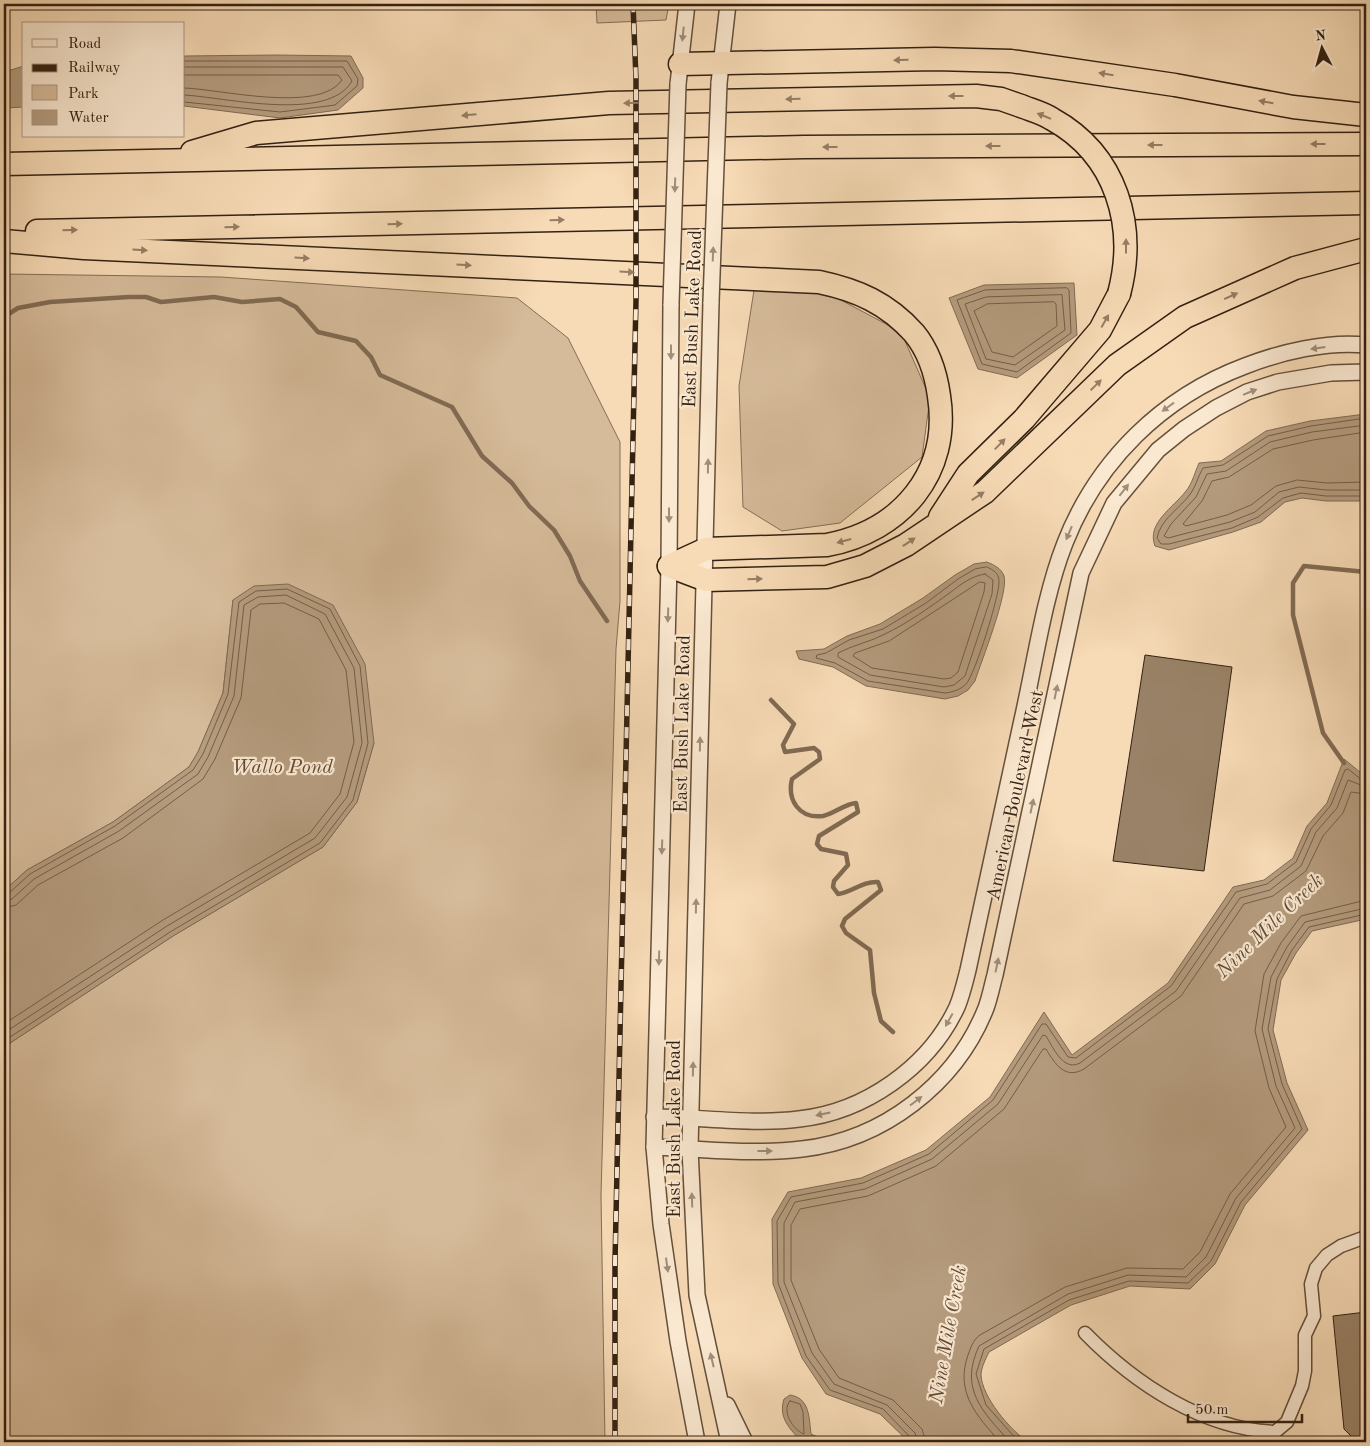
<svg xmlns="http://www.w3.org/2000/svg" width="1370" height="1446" font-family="'Old Standard TT',serif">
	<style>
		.green { fill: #d6bb9a; stroke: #856e56 }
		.water { fill: #b59c7e; stroke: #816b53 }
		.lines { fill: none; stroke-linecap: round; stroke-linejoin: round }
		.shore { stroke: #745e48; stroke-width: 1 }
		.stream { stroke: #816b53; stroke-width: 4.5 }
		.building { fill: #998267; stroke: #342112 }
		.minor-casing { stroke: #65503b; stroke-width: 15 }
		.tertiary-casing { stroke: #65503b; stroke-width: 18 }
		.motorway-casing { stroke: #342112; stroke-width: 25 }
		.minor { stroke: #fae8d0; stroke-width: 12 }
		.tertiary { stroke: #fae8d0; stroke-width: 15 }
		.motorway { stroke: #f7dbb6; stroke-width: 22 }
		.rail-casing { stroke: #342112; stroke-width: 5.5 }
		.rail { stroke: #fae8d0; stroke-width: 4; stroke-dasharray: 11; stroke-linecap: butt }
		.tertiary-bridge-casing { stroke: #65503b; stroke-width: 18; stroke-linecap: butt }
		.motorway-bridge-casing { stroke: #342112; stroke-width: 25; stroke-linecap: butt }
		.tertiary-bridge { stroke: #fae8d0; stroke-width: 15 }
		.motorway-bridge { stroke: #f7dbb6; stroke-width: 22 }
		.oneway { fill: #a18e7a }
		.oneway2 { fill: #967e64 }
		.labels { text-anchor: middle; stroke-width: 4.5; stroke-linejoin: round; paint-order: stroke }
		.street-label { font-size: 19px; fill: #342112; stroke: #fae8d0 }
		.water-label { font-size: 20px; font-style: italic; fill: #614c38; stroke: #fae8d0 }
	</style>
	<rect width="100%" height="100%" fill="#f7dbb6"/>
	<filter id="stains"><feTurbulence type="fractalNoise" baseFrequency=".004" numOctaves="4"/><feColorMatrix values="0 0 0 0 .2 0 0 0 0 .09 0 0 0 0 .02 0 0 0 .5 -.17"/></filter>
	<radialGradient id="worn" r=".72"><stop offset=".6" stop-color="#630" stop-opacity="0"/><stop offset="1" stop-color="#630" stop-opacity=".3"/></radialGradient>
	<g class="green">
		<path d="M596,4H669L666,20L597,23Z"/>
		<path d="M4,274L221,277L517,298L568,338L620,442V601L616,649L601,1195L605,1442H4V1047L173,936L323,847L357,802L374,743L233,600L223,693L198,752L189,767L113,822L27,870L4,891Z"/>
		<path d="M754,290L824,291L901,332L930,398L922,457L840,523L782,531L743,507L739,386Z"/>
	</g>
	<g class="water">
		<path d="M277,55L351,56L363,78V88L338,110L280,118L184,106V56Z"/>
		<path d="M24,66V107L4,108V72Z"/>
		<path d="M1074,283L1077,335L1017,378L978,369L949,298L984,285Z"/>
		<path d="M1366,414V501H1326L1302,498L1285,502L1261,522L1233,532L1169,550L1155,546C1146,523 1174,507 1186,491C1192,484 1195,472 1199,463L1221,461L1266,431L1310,421Z"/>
		<path d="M987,562C994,565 1001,568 1004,576C1009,592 981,662 975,681L968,690L958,696L945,699L866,686L833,667L799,659L796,651L824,649L847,636L880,624L923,598L955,575L974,564Z"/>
		<path d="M288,584L333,605L365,664L374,743L357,802L323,847L173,936L4,1047V891L27,870L113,822L189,767L198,752L223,693L233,600L254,586Z"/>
		<path d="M1344,759L1366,777V919L1312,931L1296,953L1281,980L1273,1030L1287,1083L1308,1130L1245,1205L1215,1264L1190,1289L1130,1286L1071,1305L989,1352C986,1358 981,1368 981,1375C982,1397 1010,1430 1028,1442H909L880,1414L826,1394L802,1358L773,1284L772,1219L788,1192L861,1178L926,1150L990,1097L1044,1012L1072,1055L1168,983L1233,887L1264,880L1293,858L1307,826L1327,803Z"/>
		<path d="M790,1395C810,1398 809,1418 811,1434L828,1442H802C790,1429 778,1418 784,1399Z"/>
	</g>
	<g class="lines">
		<g class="shore">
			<path d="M184,61H347L358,79L357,86L335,105L280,112L184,102"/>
			<path d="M184,67H343L352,81C328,123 224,97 184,95"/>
			<path d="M184,75H338L342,80C319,114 220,89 184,88"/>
			<path d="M1067,288L1069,290L1071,333L1017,372L982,364L957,300L985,290Z"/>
			<path d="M1062,295L1065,330L1015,365L986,359L965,304L986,297Z"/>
			<path d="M1054,302L1056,304L1057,326L1013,357L992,352L974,311L987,304Z"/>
			<path d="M1366,418L1311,426L1268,436L1223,465L1203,468C1198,476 1196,486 1191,493C1180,509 1161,518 1157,538L1161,544H1169L1232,528L1258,517L1283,498L1301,493L1326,496H1366"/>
			<path d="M1366,425L1312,432L1270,442L1226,471L1207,474L1196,497L1171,524L1164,536L1168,538L1230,522L1255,512L1279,492L1299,487L1326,490H1366"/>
			<path d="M1366,432L1313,440L1273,449L1229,477L1212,481L1202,501L1183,524L1186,526L1227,515L1251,505L1276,486L1297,480L1327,483L1366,482"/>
			<path d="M987,567C993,570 999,573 999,581C1000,594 975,675 966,684C960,690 953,692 945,693L868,681L835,663L816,658L817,655L826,653L849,640L883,629L926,603L958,579L975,569Z"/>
			<path d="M985,574L993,580L992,594L965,676L954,685L944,687L870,675L838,657V653C853,645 870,642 885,634C908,623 930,607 951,592C961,584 972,576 985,574Z"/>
			<path d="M980,582L985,583L984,592L958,672L951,678L944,679L872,668L853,656L855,653L889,641Z"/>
			<path d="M4,894L9,893L30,874L115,826L193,770L203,754L228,694L239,602L256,591L287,589L330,609L360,666L368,743L353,800L320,843L170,932L4,1041"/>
			<path d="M4,901L12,899L34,879L119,831L198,774L208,757L234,696L244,605L258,597L286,595L325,614L354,668L362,743L347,797L315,838L167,926L4,1033"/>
			<path d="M4,908L16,905L38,885L123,838L203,779L215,759L241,698L251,610L260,604L284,603L319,619L346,670L354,742L340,794L310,833L163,920L4,1024"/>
			<path d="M790,1401L800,1404L803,1412L804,1434C793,1430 781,1411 790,1401Z"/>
			<path d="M912,1442L910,1437L883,1409L830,1390L806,1356L778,1283L777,1221L791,1197L863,1183L929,1154L993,1100L1042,1024H1046L1068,1057L1076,1058L1171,986L1236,892L1267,884L1296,862L1311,829L1331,805L1345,770L1348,769L1362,780H1366"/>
			<path d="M918,1442L915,1433L887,1405L834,1384L812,1353L784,1282V1223L795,1202L865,1189L932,1159L998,1104L1043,1035L1046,1036C1053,1047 1063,1072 1080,1063L1176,991L1240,898L1270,890L1301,866L1316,832L1337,808L1348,780L1366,787"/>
			<path d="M926,1442L922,1429L893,1400L839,1378L819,1349L791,1280V1225L800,1209L868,1196L936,1166L1004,1109L1043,1049H1046C1055,1064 1065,1080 1084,1069L1181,996L1244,904L1273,896L1306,871L1323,836L1343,813L1351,792L1366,794"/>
			<path d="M1000,1442C976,1415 955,1392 968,1355C971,1347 973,1340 980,1335L1065,1287L1127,1268L1183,1269L1200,1252L1230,1194L1286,1127L1269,1088L1255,1031L1264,974L1281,943L1301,916L1366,900"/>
			<path d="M1010,1442C982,1411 959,1389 979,1346L1068,1294L1128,1275L1186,1277L1206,1257L1236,1198L1295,1128L1276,1086L1262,1029L1271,977L1287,947L1305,922L1366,908"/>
			<path d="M1019,1442L986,1405L976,1374L984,1349L1069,1300L1129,1281L1188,1283L1211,1261L1241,1202L1302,1129L1282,1084L1268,1029L1277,979L1292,950L1309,927L1366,914"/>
		</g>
		<g class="stream">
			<path d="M4,317L18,308L50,302L129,297H146L161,302L214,297L242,302L280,299L296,307L318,332L356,341L371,357L380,375L452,407L482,456L512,483L529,506L554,530L570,556L580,581L607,621"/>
			<path d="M771,700L794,724L783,745L785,752L814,748L819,752L820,759L792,779C787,800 799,819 823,816C834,814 844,804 856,803L858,812L819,836L817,844L821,849L846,854L848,865L834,881L833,887L838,894C853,892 862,881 878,882L881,890L845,919L842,926L846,933L870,950L874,993L881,1021L893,1032"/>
			<path d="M1344,763L1323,733L1293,615V583L1304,566L1366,572"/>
		</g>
	</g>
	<g class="building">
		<path d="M1145,655L1232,667L1204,871L1113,861Z"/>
		<path d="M1366,1312V1442H1357L1344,1429L1333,1316Z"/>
	</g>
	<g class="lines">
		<g class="minor-casing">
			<g id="minor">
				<path d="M1085,1333C1135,1384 1203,1429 1275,1432"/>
				<path d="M1275,1432L1287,1422L1302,1386L1305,1371V1335L1314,1316L1311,1284L1316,1268L1327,1255L1341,1246L1363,1238L1366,1235"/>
			</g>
		</g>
		<g class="tertiary-casing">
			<g id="tertiary">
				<path d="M719,83L728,4"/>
				<path d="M678,84L687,4"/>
				<path d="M711,302L690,1149L697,1295L729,1442"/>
				<path d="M671,304L669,566L654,1147L661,1224L678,1341L697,1442"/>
				<path d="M654,1117C702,1117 751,1125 799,1119C865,1112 929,1067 957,1007C962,995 965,982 968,970C986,887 1004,803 1022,720C1035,663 1044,596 1065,543C1097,461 1162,397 1245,366C1281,352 1327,341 1366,345"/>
				<path d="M654,1147C703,1149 753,1155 802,1149C883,1140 956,1084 986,1008C990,997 992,986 995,975L1081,573L1114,503L1158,450L1184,429L1216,408L1247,392L1278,382L1331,373L1366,372"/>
				<path d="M727,1405L745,1442"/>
			</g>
		</g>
		<g class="motorway-casing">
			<g id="motorway">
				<path d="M680,64L935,59L1011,61L1175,85L1293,107L1366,115"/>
				<path d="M192,152L256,133L609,103L976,96L1001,99L1021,106"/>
				<path d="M4,164L804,147L1366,144"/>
				<path d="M37,231L1366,203"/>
				<path d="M4,241L84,248L819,282C857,290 887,303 914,333C928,350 936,374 939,396C951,473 901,531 827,545L706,549L669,566"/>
				<path d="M940,517L968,474L1024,419L1100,330L1119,294"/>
				<path d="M669,566L706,580L827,577L865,566L906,545L985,492L1117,365L1185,317L1295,268L1366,249"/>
			</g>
		</g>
		<use href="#minor" class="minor"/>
		<use href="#tertiary" class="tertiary"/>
		<use href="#motorway" class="motorway"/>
		<g class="rail-casing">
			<path id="rail" d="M615,1442V1262L636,300V79L633,4"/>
		</g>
		<use href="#rail" class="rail"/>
		<g class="tertiary-bridge-casing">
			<g id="tertiary-bridge">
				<path d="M711,302L719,83"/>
				<path d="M671,304L678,84"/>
			</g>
		</g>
		<g class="motorway-bridge-casing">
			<path id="motorway-bridge" d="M1021,106C1031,110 1043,113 1052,119C1117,155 1137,226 1119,294"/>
		</g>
		<use href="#tertiary-bridge" class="tertiary-bridge"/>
		<use href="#motorway-bridge" class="motorway-bridge"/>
	</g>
	<defs><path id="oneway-solid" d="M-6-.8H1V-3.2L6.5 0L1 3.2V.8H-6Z" transform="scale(1.25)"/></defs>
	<g class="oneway">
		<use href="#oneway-solid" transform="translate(683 34) rotate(96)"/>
		<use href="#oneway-solid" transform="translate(675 185) rotate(92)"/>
		<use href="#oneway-solid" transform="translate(713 254) rotate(-88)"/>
		<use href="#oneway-solid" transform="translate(1318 348) rotate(172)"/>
		<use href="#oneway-solid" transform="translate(671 352) rotate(90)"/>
		<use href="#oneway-solid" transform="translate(1250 392) rotate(-22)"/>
		<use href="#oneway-solid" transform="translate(1168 407) rotate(144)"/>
		<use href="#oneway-solid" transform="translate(708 466) rotate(-89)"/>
		<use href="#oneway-solid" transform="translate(1124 490) rotate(-52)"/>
		<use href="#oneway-solid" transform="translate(669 515) rotate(90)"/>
		<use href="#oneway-solid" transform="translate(1069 533) rotate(113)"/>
		<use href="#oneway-solid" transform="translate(668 615) rotate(92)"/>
		<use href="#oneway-solid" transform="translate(1056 692) rotate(-78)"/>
		<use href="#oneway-solid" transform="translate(700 744) rotate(-89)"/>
		<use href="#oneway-solid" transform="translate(1032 806) rotate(-78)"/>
		<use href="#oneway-solid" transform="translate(662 847) rotate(92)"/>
		<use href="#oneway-solid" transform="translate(696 906) rotate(-89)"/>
		<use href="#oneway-solid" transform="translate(659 958) rotate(92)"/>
		<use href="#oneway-solid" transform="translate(997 965) rotate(-78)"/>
		<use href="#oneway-solid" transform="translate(949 1020) rotate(119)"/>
		<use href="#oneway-solid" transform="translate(693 1069) rotate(-89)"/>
		<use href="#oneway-solid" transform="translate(916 1101) rotate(-37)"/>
		<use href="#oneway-solid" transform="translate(823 1114) rotate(168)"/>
		<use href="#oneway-solid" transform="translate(765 1151)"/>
		<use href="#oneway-solid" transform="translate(692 1200) rotate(-92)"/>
		<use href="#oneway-solid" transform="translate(667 1265) rotate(82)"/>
		<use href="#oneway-solid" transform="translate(712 1360) rotate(-103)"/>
	</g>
	<g class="oneway2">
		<use href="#oneway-solid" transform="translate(901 60) rotate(179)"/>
		<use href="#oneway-solid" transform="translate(1106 74) rotate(-171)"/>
		<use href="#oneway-solid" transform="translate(956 96) rotate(180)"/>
		<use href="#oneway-solid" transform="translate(793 99) rotate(179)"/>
		<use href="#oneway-solid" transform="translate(1266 102) rotate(-170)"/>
		<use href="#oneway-solid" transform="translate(631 103) rotate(179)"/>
		<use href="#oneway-solid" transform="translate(469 115) rotate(175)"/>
		<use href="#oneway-solid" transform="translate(1044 116) rotate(-158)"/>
		<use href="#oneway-solid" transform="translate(1318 144) rotate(180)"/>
		<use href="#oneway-solid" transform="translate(1155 145) rotate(180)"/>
		<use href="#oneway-solid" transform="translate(993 146) rotate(180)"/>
		<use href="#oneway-solid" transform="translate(830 147) rotate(180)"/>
		<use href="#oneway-solid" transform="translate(557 220) rotate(-1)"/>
		<use href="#oneway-solid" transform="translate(395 224) rotate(-1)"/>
		<use href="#oneway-solid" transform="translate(232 227) rotate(-1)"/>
		<use href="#oneway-solid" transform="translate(70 230) rotate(-1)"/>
		<use href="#oneway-solid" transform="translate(1126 246) rotate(-90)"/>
		<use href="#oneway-solid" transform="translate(140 250) rotate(3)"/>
		<use href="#oneway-solid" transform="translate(302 258) rotate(3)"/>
		<use href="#oneway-solid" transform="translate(464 265) rotate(3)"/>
		<use href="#oneway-solid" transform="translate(627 272) rotate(3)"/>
		<use href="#oneway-solid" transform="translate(1231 296) rotate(-24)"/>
		<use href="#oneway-solid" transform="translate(1105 321) rotate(-61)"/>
		<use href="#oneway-solid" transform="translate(1096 385) rotate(-44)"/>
		<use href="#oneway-solid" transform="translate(1000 444) rotate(-46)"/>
		<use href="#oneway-solid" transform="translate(978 496) rotate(-33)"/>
		<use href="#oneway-solid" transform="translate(844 541) rotate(165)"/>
		<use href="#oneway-solid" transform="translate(909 542) rotate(-34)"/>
		<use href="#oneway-solid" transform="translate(755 579) rotate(-2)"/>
	</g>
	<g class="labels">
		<g class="street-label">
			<text transform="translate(691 319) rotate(-88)" y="7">East Bush Lake Road</text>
			<text transform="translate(681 724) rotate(-89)" y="7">East Bush Lake Road</text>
			<text transform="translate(1014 795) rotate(-78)" y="7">American Boulevard West</text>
			<text transform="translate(673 1129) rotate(-90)" y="7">East Bush Lake Road</text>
		</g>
		<g class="water-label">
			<text x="282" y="773">Wallo Pond</text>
			<text transform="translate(1269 925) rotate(-44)" y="7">Nine Mile Creek</text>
			<text transform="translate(947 1334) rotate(-80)" y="7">Nine Mile Creek</text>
		</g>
	</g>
	<rect width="1370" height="1446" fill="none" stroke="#f7dbb6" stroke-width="20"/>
	<rect x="5" y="5" width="1360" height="1436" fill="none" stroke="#342112" stroke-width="2.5"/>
	<rect x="10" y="10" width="1350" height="1426" fill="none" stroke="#342112"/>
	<rect x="22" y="22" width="162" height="115" fill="#fae8d0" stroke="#ab9884"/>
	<rect x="32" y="39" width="25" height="8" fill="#fae8d0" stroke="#ab9884"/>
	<text x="68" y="48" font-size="15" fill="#342112">Road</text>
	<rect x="32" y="64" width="25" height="8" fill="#342112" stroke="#ab9884"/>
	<text x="68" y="72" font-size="15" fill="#342112">Railway</text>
	<rect x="32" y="85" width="25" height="15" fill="#d6bb9a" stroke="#ab9884"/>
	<text x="68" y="98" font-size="15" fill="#342112">Park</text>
	<rect x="32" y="110" width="25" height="15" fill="#b59c7e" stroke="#ab9884"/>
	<text x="68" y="122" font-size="15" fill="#342112">Water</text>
	<g transform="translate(1322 48) rotate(354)" stroke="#fae8d0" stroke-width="4" paint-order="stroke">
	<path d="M0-4L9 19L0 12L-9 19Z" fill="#342112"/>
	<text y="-8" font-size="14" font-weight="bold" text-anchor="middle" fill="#342112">N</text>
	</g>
	<path d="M1188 1414v8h114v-8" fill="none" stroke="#342112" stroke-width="2.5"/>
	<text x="1195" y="1414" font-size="15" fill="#342112" stroke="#fae8d0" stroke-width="4" paint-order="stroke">50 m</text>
	<rect width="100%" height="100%" filter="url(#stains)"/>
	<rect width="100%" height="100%" fill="url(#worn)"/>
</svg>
